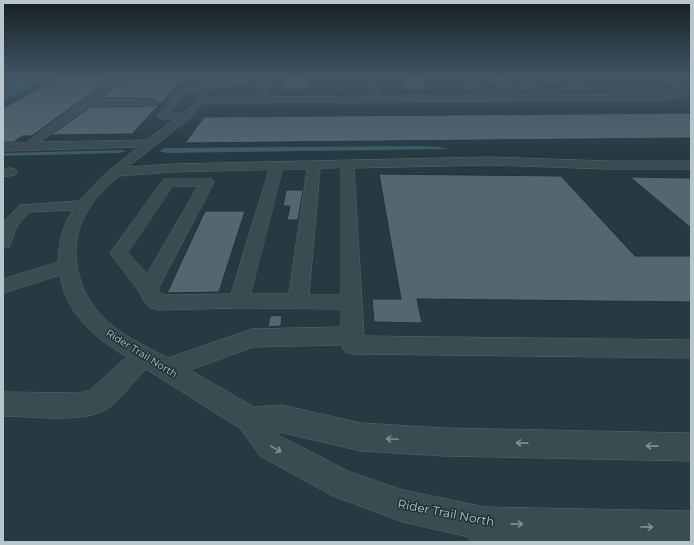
<svg xmlns="http://www.w3.org/2000/svg" width="694" height="545" font-family="Montserrat,sans-serif">
	<style>
		.water { fill: #3a5b69 }
		.building { fill: #52676f; stroke: #213239 }
		.lines { fill: none; stroke-linecap: round; stroke-linejoin: round }
		.minor-casing { stroke: #59686f; stroke-width: 1 }
		.minor { fill: #3b4b52; fill-rule: evenodd }
		.oneway { stroke: #808e95 }
		.labels { text-anchor: middle; stroke-width: 3; stroke-linejoin: round; paint-order: stroke }
		.street-label { font-size: 10px; fill: #b8c5cc; stroke: #1f3037 }
		.near-street-label { font-size: 12px; fill: #b8c5cc; stroke: #1f3037 }
	</style>
	<rect width="100%" height="100%" fill="#263a42"/>
	<g class="water">
		<path d="M21,77H46L3,100V86Z"/>
		<path d="M424,146L439,147L449,149L167,153L159,151L164,148Z"/>
		<path d="M121,150L128,151L119,153L3,156V153Z"/>
	</g>
	<g class="building">
		<path d="M59,77H108L104,80H109L32,136H22L14,142H3V108Z"/>
		<path d="M285,77H310L308,89H280Z"/>
		<path d="M402,77H420V82H424L428,89H407Z"/>
		<path d="M492,77H503L516,88H500L491,80Z"/>
		<path d="M183,79L132,134L51,135L90,107L154,106L160,103L154,98H101L125,80Z"/>
		<path d="M691,113V138L185,143L204,117Z"/>
		<path d="M379,174L561,176L635,256H691V302L417,299L422,323L374,322L372,299H401Z"/>
		<path d="M630,177L691,178V228Z"/>
		<path d="M286,190H303L298,220H287L290,206H283Z"/>
		<path d="M205,211H245L219,292L167,293Z"/>
		<path d="M282,315L281,326L268,327L270,316Z"/>
	</g>
	<g class="lines">
		<g class="minor-casing">
			<g id="minor">
				<path d="M116,77H126L96,100L154,99L159,102L154,105L89,106L40,142L147,140L175,119H162L157,116L181,88L202,86L203,77H211V81L269,80L270,82L264,97L369,96L366,77L396,78L392,80L374,81L378,96L475,95L460,77H469L485,95H537L518,82L517,80L521,78L571,77L589,88C584,92 569,92 564,88L565,86L574,85L567,81L530,82L549,95L663,94L674,93L679,90L661,77C673,77 681,81 688,91C681,99 673,99 663,100L203,103L190,118L128,167L173,164L489,157L608,161H691V169H608L489,165L354,168L364,336L691,340V358L353,354L345,352L341,345L253,347L190,370L254,407L281,405L361,423L444,428L691,433V461L444,456L361,451L276,431L280,436L350,472L403,490L485,507L691,511V542H470L469,537L403,522L333,496L260,456L241,429L146,369C136,379 118,402 107,409C81,424 32,416 3,416V392L80,393L90,390L127,357C95,338 66,314 60,275L3,293V279L58,262C59,243 62,226 73,210L29,212L17,226L9,247L3,248V222L20,205L79,201L105,174L138,147L3,151V143H25ZM261,85L254,97H207L210,86ZM201,91L191,107L183,113H170L187,92ZM341,168V295H309L320,169ZM283,169H307L289,294H251ZM269,170L231,294L162,295L158,289L214,182L212,179H164L110,253L139,291L145,303L151,308L158,310L239,308L341,309V327L252,329L168,358C146,346 120,335 103,317C77,292 67,248 85,215C93,200 106,187 119,176L173,172ZM173,186H198L147,274L128,253Z"/>
				<path d="M421,77H450L424,81H421Z"/>
				<path d="M472,77H491V78L487,80Z"/>
				<path d="M616,77H627L623,79Z"/>
				<path d="M10,168L15,169L17,172L15,175L3,177V169Z"/>
			</g>
		</g>
		<use href="#minor" class="minor"/>
	</g>
	<defs><path id="oneway-shaft" d="M-6 0H5M1.5-3L5.5 0L1.5 3" fill="none" stroke-width="1.6" stroke-linecap="round" stroke-linejoin="round"/></defs>
	<g class="oneway">
		<use href="#oneway-shaft" transform="translate(392 439) rotate(-177)"/>
		<use href="#oneway-shaft" transform="translate(522 443) rotate(-179)"/>
		<use href="#oneway-shaft" transform="translate(652 446) rotate(-179)"/>
		<use href="#oneway-shaft" transform="translate(276 449) rotate(29)"/>
		<use href="#oneway-shaft" transform="translate(517 524) rotate(1)"/>
		<use href="#oneway-shaft" transform="translate(647 527) rotate(1)"/>
	</g>
	<linearGradient id="sky" x2="0" y2="1"><stop stop-color="#152024"/><stop offset="0.5" stop-color="#415565"/><stop offset="1" stop-color="#415565" stop-opacity="0"/></linearGradient>
	<rect width="694" height="154" fill="url(#sky)"/>
	<g class="labels">
		<g class="street-label">
			<text transform="translate(142 353) rotate(32)" y="4">Rider Trail North</text>
		</g>
		<g class="near-street-label">
			<text transform="translate(446 513) rotate(11)" y="4">Rider Trail North</text>
		</g>
	</g>
	<rect width="694" height="545" fill="none" stroke="#b8c5cc" stroke-width="8"/>
</svg>
